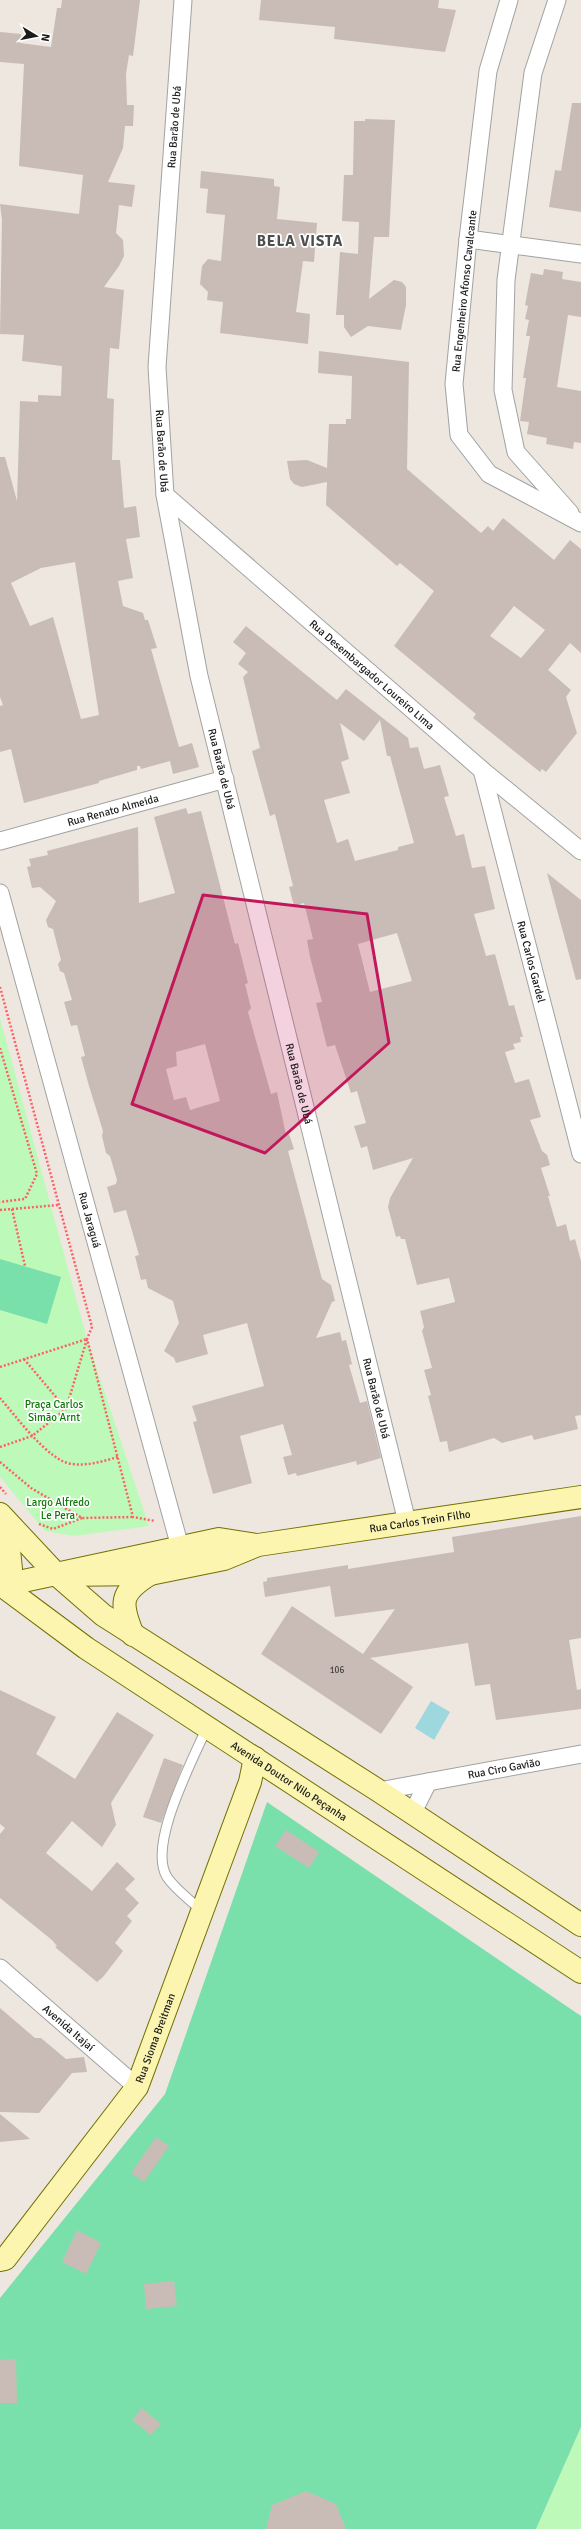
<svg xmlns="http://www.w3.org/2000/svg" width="581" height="2529" font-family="Signika,sans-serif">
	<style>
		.park { fill: #bdfab9 }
		.pitch { fill: #7ae0ab }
		.water { fill: #9ed7dd }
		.building { fill: #c9bcb6; fill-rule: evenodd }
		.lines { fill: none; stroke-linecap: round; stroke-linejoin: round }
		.lane-casing { stroke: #a2a2a2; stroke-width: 11 }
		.street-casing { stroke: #a2a2a2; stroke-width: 19 }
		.secondary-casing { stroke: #727002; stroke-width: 24 }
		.path { stroke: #fe6065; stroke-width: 2.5; stroke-dasharray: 2 2; stroke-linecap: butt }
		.lane { stroke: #fff; stroke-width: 9 }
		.street { stroke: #fff; stroke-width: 17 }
		.secondary { stroke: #fbf5b0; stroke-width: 22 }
		.marked { fill: #c2185b; fill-opacity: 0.2; stroke: #c2185b; stroke-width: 3; stroke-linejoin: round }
		.labels { text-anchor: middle; stroke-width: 3.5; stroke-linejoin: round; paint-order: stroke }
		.number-label { font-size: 9px; fill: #464342 }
		.street-label { font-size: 11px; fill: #1b1b1b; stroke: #fff }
		.park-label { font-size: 11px; fill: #0d7a08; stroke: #fff }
		.district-label { font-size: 15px; font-weight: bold; letter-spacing: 1px; fill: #4e4e4e; stroke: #fff }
	</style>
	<rect width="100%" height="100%" fill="#ede7e0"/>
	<g class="park">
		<path d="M0,1018L87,1339L149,1526L74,1536L45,1531L0,1477Z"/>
		<path d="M581,2427V2529H536Z"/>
	</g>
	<g class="pitch">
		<path d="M0,1259L61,1277L47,1324L0,1310Z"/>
		<path d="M267,1802L581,2016V2427L536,2529H0V2298L165,2094Z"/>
	</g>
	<path class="water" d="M431,1701L450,1712L434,1740L415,1728Z"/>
	<g class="building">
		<path d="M62,0H140L133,56L129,55L126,74L127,105H134L133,126H125L123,148L108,182L135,185L132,207L119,205L116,233L123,240L124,256L119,266L104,287L124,290L119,349L110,348L107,398L114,399L112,460H120L124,508L136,506L140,537L126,539L133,578L118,581L123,606L143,613L145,620H148L157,648L151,649L179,747L192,743L199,767L173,774L170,761L141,769L140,766H137V770L99,781V783L24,803L11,749L0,752V706L3,705L0,697V457H5L17,501L20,401L38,402V395L61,396L62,366L22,361L24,335L0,334L2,220L0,204L79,214L83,175L19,166L24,64L0,62V32L21,34L20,43L51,47L57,8H61ZM75,562L99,715L81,719L53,617L30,626L11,583L41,568Z"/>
		<path d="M261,0H439L438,8L456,10L445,52L334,39L335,27L259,20Z"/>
		<path d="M572,103H581V212L549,207L555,170L561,171Z"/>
		<path d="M365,119L395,120L389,237H374L369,299L394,280L402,282L406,287V305L401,330L368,326L351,337L344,327V315H336L340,252L358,254L359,222L342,221L344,175H353L354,121H365Z"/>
		<path d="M201,171L274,179V186L280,187L277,219L317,223L314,262L303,261L296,312L310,314L308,344L220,333L223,302L207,300L208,292L200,284L202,266L208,259L221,261L225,215L206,213L208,189L200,188Z"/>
		<path d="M544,269L563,272L562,279L581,282V317L568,315L557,387L581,391V443L574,442L573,449L546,444L547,438L527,434L529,422L520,421L526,378H523L530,336H526L529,320L525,319L528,306L525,305L531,273L543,275Z"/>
		<path d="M319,351L409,362L407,469L481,533L488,526L493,531L503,518L554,560L570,540L581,549V653L570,643L548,670L571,690L566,697L577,733L546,772L542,769L540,772L473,718L476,714L394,646L434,591L400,563L397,566L326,505L327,482L302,487L294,484L290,479L287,461L307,460L327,468L329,424H346V419H351L352,376L318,373ZM514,606L545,630L521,658L490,636Z"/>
		<path d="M246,626L337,700L346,689L408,738L410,748L418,747L424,769L440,765L449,796L444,797L456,836L464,834L472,868L485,866L495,909L474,914L486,956L495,954L509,1006L514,1005L523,1037H520L521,1042L513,1044L515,1049L505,1052L515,1083L529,1079L541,1117L530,1120L542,1151L547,1155L550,1165L541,1168L550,1196H548L557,1227L566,1224L570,1241L575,1239L581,1261V1415L575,1416L578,1429L534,1440L532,1435L502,1443L494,1438L449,1452L447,1441L440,1442L428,1396L431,1395L424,1370L432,1368L422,1331L424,1327L420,1311L455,1302L449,1278L417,1285L405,1239H401L400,1236L396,1237L388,1207L390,1198L413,1158L373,1170L367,1146L361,1148L354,1126L366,1123L357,1091L351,1093L335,1045L327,1047L316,1003L322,1002L310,957L307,940L313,939L304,903L294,906L289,887L293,886L275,814L270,816L252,751L260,748L243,677L248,672L238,664L246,653L233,642ZM380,720L387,756H390L414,843L398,847V850L355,861L348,839L337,843L324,800L350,793L341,762L349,759L340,723L364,741ZM397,933L412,981L370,992L358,944Z"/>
		<path d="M186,808L188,814L201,811L235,944L238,943L248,983L245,984L251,1008L248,1012L271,1094L277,1092L286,1135L289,1134L294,1149L288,1151L322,1279L331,1285L335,1301L332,1302L316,1338L340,1332L342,1341L346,1340L352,1364L349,1365L360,1403L367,1401L381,1458L357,1465L356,1461L297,1476L296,1473L288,1475L283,1457L292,1455L283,1424L240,1436L252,1483L213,1494L193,1422L197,1421L192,1406L264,1386L247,1323L203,1335L208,1354L176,1363L174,1358L164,1351L179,1323L173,1301L148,1288L146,1279L141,1280L135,1256L139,1255L126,1210L114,1213L107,1187L116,1184L117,1180L110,1156L106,1153L102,1136L103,1131L89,1086L81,1057L85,1056L77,1025L71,1026L64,1002L72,1000L64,973L60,971L58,964L61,960L53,929L48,927L46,920L56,901L40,887L32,888L27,867L31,866L29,859L48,855L47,851L138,827L139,903L175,893L154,817ZM205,1044L220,1101L190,1110L186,1097L174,1100L166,1069L177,1066L176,1052Z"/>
		<path d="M547,873L581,900V979L576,980Z"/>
		<path d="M581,1516V1638L569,1640L577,1690L581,1689V1709L496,1720L490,1684L475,1686L468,1643L370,1658L413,1687L381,1734L261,1654L292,1606L363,1654L395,1609L335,1617L330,1586L265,1597L263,1582L267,1581V1578L348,1565V1569L454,1552L452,1537Z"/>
		<path d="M0,1690L56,1717L36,1754L75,1779L117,1712L154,1735L111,1803L116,1825L102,1847L72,1821L46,1853L92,1891L117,1862L135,1879L125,1889L139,1903L127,1916L132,1921L115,1943L123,1951L103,1977L97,1982L55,1947L57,1946L52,1940L0,1898V1834L5,1828L0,1824Z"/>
		<path d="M164,1758L183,1765L161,1823L143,1817Z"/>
		<path d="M286,1830L319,1852L309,1868L275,1846Z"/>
		<path d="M0,2008L35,2038H41L66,2059L84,2057L87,2072L72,2073L39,2113L0,2112Z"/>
		<path d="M0,2114L30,2139L0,2142Z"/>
		<path d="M156,2137L169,2146L144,2182L131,2173Z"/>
		<path d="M77,2230L101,2243L86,2274L62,2262Z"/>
		<path d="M174,2281L177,2306L146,2309L144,2284Z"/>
		<path d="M16,2359L17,2403H0V2360Z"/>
		<path d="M142,2408L161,2424L151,2435L132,2420Z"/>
		<path d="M306,2491L336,2504L346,2529H266L272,2505Z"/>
	</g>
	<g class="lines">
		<g class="lane-casing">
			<path id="lane" d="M202,1911C191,1901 175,1889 167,1877C147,1845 193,1760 207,1727"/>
		</g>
		<g class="street-casing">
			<g id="street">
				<path id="s1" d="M183,0L157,367L165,495L199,676L407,1522"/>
				<path d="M509,0L488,71L468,239L454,384L459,435L489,474L581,523"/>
				<path d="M557,0L533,73L506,280L503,390L516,452L570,513"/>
				<path d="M468,239L581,254"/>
				<path id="s2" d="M165,495L482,770L581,851"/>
				<path id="s3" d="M482,770L581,1154"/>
				<path id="s4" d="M0,841L225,779"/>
				<path id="s5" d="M0,893L180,1547"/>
				<path id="s6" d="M379,1791L581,1754"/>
				<path d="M416,1816V1806L428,1782"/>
				<path id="s7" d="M0,1968L137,2087"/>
			</g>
		</g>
		<g class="secondary-casing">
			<g id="secondary">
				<path d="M0,1514L57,1575L103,1615L379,1791L581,1925"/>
				<path id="s8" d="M57,1575L150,1574L224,1559L258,1545L581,1497"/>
				<path id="s9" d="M0,1584L86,1648L581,1972"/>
				<path d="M0,1586L219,1539L257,1545"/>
				<path d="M2,1586L11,1569L6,1521"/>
				<path d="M133,1635C120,1603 119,1593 150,1574"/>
				<path id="s10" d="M0,2260L5,2259L137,2087L250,1782L255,1758"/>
			</g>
		</g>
		<g class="path">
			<path d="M0,987L92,1327L87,1339L133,1517L155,1521"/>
			<path d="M0,1048L37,1174L25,1199L0,1202"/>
			<path d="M12,1209L25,1266"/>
			<path d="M0,1210L59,1205"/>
			<path d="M24,1359L66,1409"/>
			<path d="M0,1367L87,1339"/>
			<path d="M0,1398C15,1415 49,1462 72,1464C89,1466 103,1461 118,1457"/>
			<path d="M0,1447L32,1436L66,1409L87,1339"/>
			<path d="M0,1462L31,1488L82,1518L133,1517"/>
			<path d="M0,1487L6,1494"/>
			<path d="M39,1524L53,1529L82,1518"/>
		</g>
		<use href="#lane" class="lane"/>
		<use href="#street" class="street"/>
		<use href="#secondary" class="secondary"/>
	</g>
	<path class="marked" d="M203,895L367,914L389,1043L265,1153L132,1104Z"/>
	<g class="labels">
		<g class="number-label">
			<text x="337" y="1673">106</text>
		</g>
		<g class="street-label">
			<text transform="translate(174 127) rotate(-86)" y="4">Rua Barão de Ubá</text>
			<text transform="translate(464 291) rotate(-84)" y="4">Rua Engenheiro Afonso Cavalcante</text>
			<text dy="4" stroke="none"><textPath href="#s1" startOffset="452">Rua Barão de Ubá</textPath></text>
			<text dy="4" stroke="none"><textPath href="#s2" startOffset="274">Rua Desembargador Loureiro Lima</textPath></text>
			<text dy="4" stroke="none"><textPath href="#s1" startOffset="776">Rua Barão de Ubá</textPath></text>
			<text dy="4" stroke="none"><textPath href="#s4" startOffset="117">Rua Renato Almeida</textPath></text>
			<text dy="4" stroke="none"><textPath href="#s3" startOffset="198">Rua Carlos Gardel</textPath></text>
			<text dy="4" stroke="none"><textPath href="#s1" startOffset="1100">Rua Barão de Ubá</textPath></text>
			<text dy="4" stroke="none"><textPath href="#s5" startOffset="339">Rua Jaraguá</textPath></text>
			<text dy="4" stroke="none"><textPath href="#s1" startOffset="1424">Rua Barão de Ubá</textPath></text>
			<text dy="4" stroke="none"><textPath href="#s8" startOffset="369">Rua Carlos Trein Filho</textPath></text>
			<text dy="4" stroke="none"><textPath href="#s6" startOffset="127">Rua Ciro Gavião</textPath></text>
			<text dy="4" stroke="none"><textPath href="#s9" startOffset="350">Avenida Doutor Nilo Peçanha</textPath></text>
			<text dy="4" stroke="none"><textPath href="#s7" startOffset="91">Avenida Itajaí</textPath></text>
			<text dy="4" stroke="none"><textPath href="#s10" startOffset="274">Rua Sioma Breitman</textPath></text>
		</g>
		<g class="park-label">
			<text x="54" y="1408">Praça Carlos<tspan x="54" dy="13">Simão Arnt</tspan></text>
			<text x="58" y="1506">Largo Alfredo<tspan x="58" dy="13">Le Pera</tspan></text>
		</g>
		<g class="district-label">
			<text x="300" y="246">BELA VISTA</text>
		</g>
	</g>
	<g transform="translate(36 36) rotate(100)" stroke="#ffffff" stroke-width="3" paint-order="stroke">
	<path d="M0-3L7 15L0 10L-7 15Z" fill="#1b1b1b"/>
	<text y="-6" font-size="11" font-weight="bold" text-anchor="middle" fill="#1b1b1b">N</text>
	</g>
</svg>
